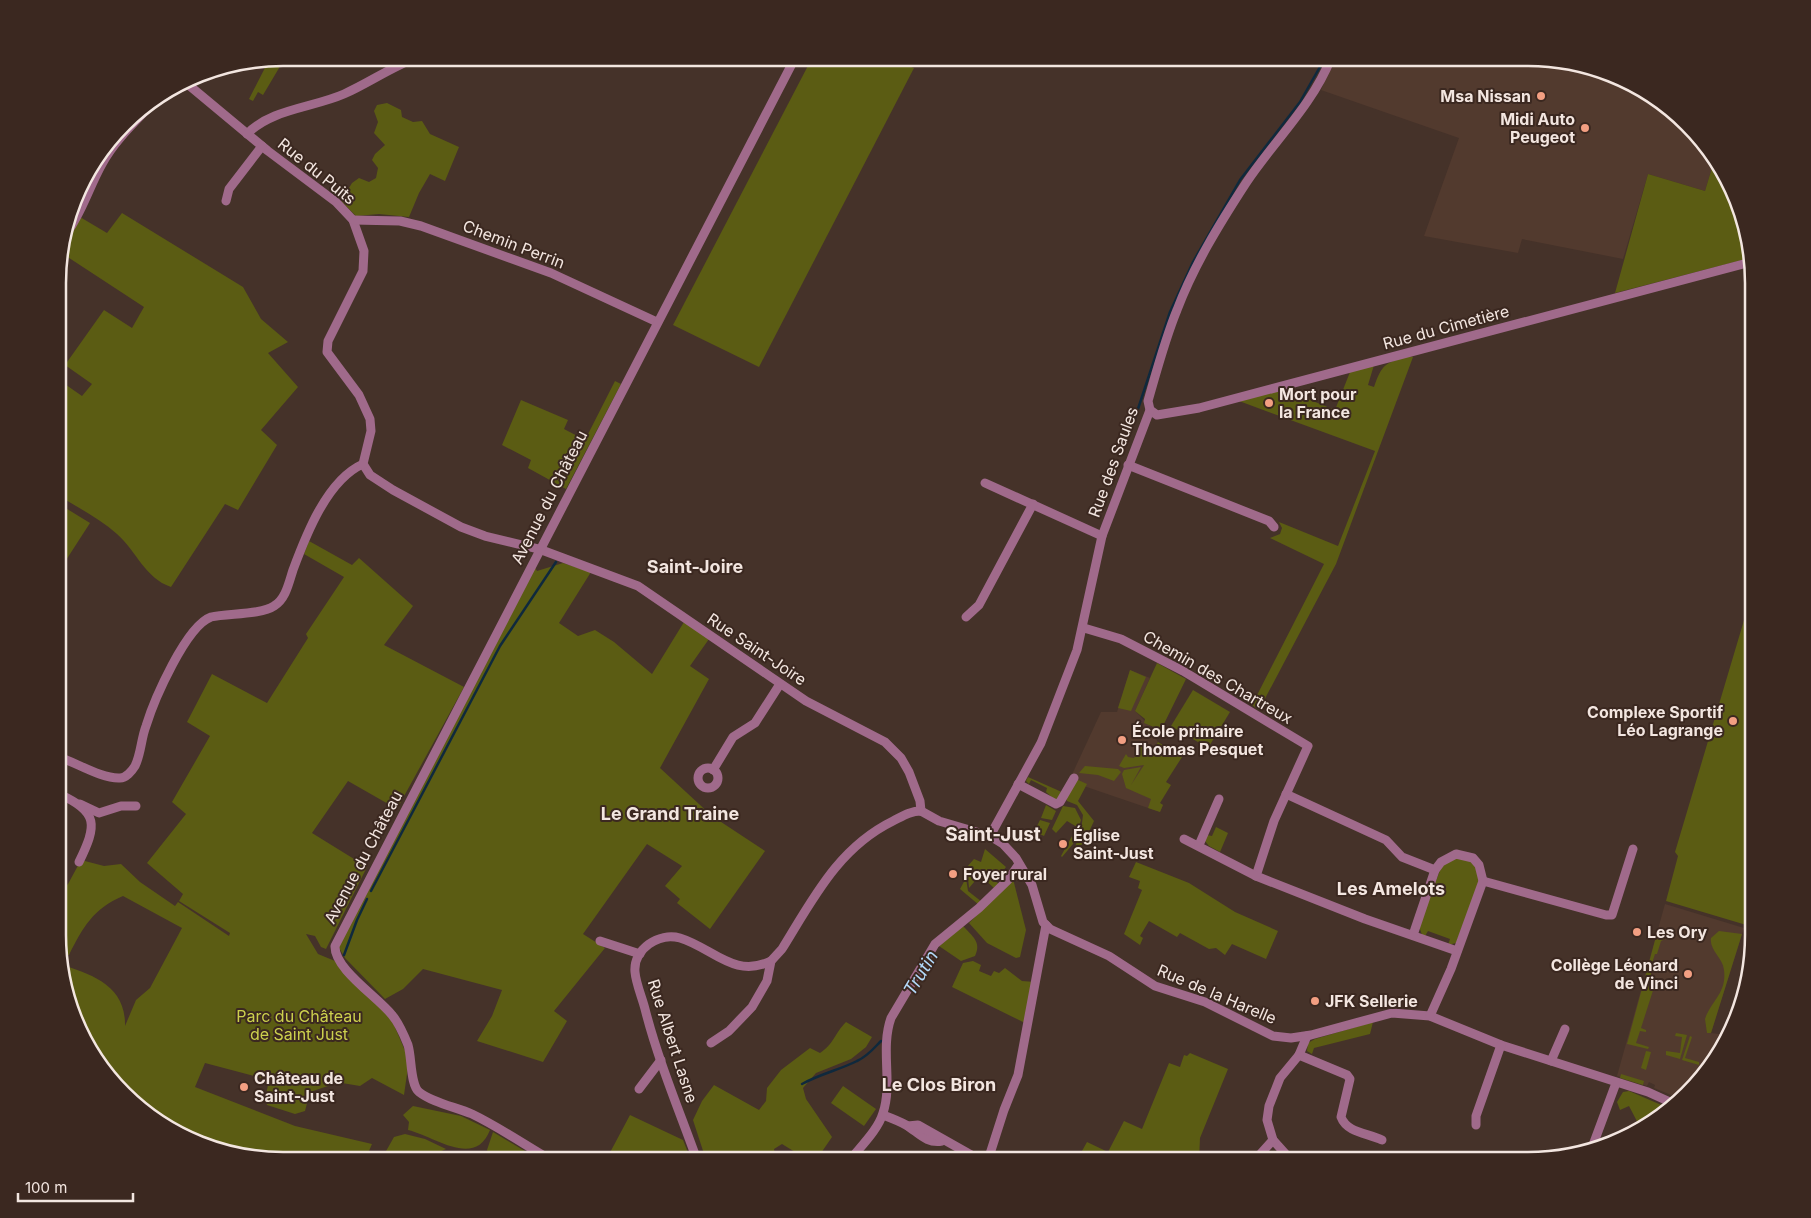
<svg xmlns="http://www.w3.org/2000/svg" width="1811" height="1218" font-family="Inter,sans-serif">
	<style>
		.built { fill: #523a2e }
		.green { fill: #5b5c13 }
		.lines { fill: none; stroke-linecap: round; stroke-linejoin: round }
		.stream { stroke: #0f293d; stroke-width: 2.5 }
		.minor { stroke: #a06a8b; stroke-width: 9 }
		.poi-dot { fill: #f39f82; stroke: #3b2820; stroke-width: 2 }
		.labels { text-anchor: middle; stroke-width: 4; stroke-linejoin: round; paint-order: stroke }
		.poi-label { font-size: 16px; font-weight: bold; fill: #f3e6e0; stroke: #3b2820; text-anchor: start }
		.street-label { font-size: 16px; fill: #f3e6e0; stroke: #3b2820 }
		.park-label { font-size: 16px; fill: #ccd04d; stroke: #3b2820 }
		.neighbourhood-label { font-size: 18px; font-weight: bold; fill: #f3e6e0; stroke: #3b2820 }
		.water-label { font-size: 18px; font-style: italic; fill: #b2d9f9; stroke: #3b2820 }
		.quarter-label { font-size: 19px; font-weight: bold; fill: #f3e6e0; stroke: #3b2820 }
		.rim { fill: none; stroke: #f3e6e0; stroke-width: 2.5 }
	</style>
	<rect width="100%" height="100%" fill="#453229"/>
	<g class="built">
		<path d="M1321,58H1528L1600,69L1653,96L1714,161L1705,191L1648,174L1623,259L1522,239L1518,253L1424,236L1459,138L1321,90L1332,64Z"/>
		<path d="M1130,670L1150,678L1135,711L1151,727L1152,733L1158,742L1132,786L1163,805L1160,812L1069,781L1101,712H1117Z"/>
		<path d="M1665,904L1744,928L1711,1033L1726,1035L1723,1044L1715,1060L1676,1097L1654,1088L1655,1085L1649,1082L1647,1086L1617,1076Z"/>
	</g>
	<g class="green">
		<path d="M285,58L263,95L258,92L253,101L249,99L269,60Z"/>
		<path d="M812,58H887L914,68L759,367L673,325Z"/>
		<path d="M387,103L401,110L402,117L413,122L422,121L430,134L459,147L445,181L430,174L419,193L409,217L379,214L356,216L341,201L352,183L359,178L369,182L376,178L378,168L372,160L375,154L385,145L374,133L378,122L374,111L377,105Z"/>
		<path d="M1714,161L1723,171L1750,258L1615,293L1648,174L1705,191Z"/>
		<path d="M122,213L243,287L261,319L288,342L268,353L298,387L261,430L277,445L238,510L225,504L171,587C145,578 137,552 117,534C100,519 79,508 59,496V380L82,396L92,384L65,365L104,310L132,328L144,307L60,252L64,239L80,217L107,233Z"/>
		<path d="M1409,356L1413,357L1336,564L1259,710L1252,705L1324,564L1270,538L1280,534L1282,528L1279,522L1338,546L1375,451L1239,401L1283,389L1335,410L1350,372L1374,365L1368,385L1374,387C1382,364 1385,363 1409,356Z"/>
		<path d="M615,381L621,384L566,489L528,468L531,460L502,445L521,400L568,420L564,429L585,440Z"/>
		<path d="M59,504L90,523L59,571Z"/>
		<path d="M309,541L352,565L359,558L413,606L384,645L464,687L397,809L348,781L312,833L367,867L326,949L321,947L315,936L306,934L318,954L335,961L391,1018L409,1060L404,1095L372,1078L360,1086L330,1081L328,1086L310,1092L305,1111L295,1114L267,1105L265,1100L269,1080L205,1063L195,1087L295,1126L372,1144L365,1160H283L211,1149L158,1122L88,1048L59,964C91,974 126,985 125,1026L136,1000L150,988L182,928L123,896C93,909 83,927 69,955L59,954V894L68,884L81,860L104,866L121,864L140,882L175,906L178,902L229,936L230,933L179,901L183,894L147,863L186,814L172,802L210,736L187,722L212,674L267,703L308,638L306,634L344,577L304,554Z"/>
		<path d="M563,563L591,572L559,623L578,636L595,630L614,642L652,674L684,622L709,639L690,666L709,679L660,768L712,816L765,851L710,929L677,903L680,899L665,886L682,866L647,844L583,934L605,948L554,1011L567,1021L543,1062L477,1041L492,1016L502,990L423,969L403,989L385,999L345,958L338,946L534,566L537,571Z"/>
		<path d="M1753,590V927L1666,901L1678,856L1675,852Z"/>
		<path d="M1157,663L1186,679L1161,730L1144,723L1145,719L1135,711Z"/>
		<path d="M1130,670L1146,677L1131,711L1118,708Z"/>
		<path d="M1193,690L1230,712L1208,748L1171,726Z"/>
		<path d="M1158,742L1182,757L1166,782L1171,785L1160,803L1163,805L1160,812L1148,808L1151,799L1126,788L1122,774L1124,770L1141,767L1131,785L1144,765L1124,768L1119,766L1126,754L1128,757L1134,758L1140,745L1145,746L1148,751L1152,752Z"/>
		<path d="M1085,766L1118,769L1121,772L1114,781L1098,775L1079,773Z"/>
		<path d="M1028,777L1064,793L1055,800L1046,792L1047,788L1031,780L1029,784L1026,781Z"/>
		<path d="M1076,779L1087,784L1078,801L1094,821L1087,836L1090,838L1076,849L1075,847L1081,831L1083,815L1077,805L1067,801L1066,798Z"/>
		<path d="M1046,805L1056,811L1052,820L1041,818Z"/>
		<path d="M1063,806L1075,808L1081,820L1073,844L1062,857L1061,856L1077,827L1067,821L1056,833L1052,829Z"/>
		<path d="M1040,820L1050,823L1044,836L1036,832L1032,838L1027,835L1030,828L1035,830Z"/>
		<path d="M1216,827L1228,833L1220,852L1209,846L1205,841L1207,835L1212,836Z"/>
		<path d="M985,849L1006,867L995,881L999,884L995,889L980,875L969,888L967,867L974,859L981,862Z"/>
		<path d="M1459,855L1476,865L1479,882L1456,943L1448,945L1450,939L1428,931L1425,936L1422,935L1419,926L1442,865Z"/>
		<path d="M1136,862L1189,883L1235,912L1278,931L1266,959L1232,944L1225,955L1216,948L1209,949L1180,933L1177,937L1149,921L1140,936L1143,938L1140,945L1124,934L1142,890L1138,888L1140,881L1129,877Z"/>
		<path d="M966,878L968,891L982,902L979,905L960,889Z"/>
		<path d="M1013,879L1026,930L1020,957L1016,958L987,943L969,923Z"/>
		<path d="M963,926C972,936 982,942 975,956L961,961L939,946Z"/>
		<path d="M1719,931L1742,934L1711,1033H1707L1705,1019C1711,1001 1727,993 1724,970C1723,958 1709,950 1711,938Z"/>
		<path d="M1657,933L1664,936L1661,937L1665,939L1661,941L1657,954H1655L1649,972L1651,973V977L1657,978L1641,1028L1646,1030V1032L1640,1031L1636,1043L1649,1047L1648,1049L1627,1044Z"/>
		<path d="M973,961L981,965L979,971L991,976L994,971L999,973L1005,968L1022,981L1035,982L1027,1024L952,987L963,963Z"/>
		<path d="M846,1022L872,1037L866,1047L851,1059L816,1073L803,1088L806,1099L832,1137L821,1153L808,1160L782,1144L774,1149L776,1160H706L693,1120L702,1101L714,1085L759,1110L766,1101L767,1088L781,1070L810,1048L820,1053C834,1044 834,1034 846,1022Z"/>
		<path d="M1373,1022L1370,1034L1314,1048L1312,1054L1307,1051L1308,1043L1315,1039Z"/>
		<path d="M1676,1033L1687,1035L1680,1059L1666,1055V1051L1680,1053L1682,1037L1675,1036Z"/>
		<path d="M1690,1036L1692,1037L1685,1058L1699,1062V1065L1682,1060Z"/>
		<path d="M1646,1051L1651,1052L1646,1070L1641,1068Z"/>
		<path d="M1190,1053L1228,1069L1200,1138L1199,1160H1077L1087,1142L1108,1152L1124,1121L1142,1129L1169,1063L1180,1067L1184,1055L1187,1056Z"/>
		<path d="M1621,1074L1644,1081L1643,1085L1620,1078Z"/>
		<path d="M843,1086L876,1109L864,1126L831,1103Z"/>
		<path d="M1629,1091L1666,1107L1641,1129L1629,1106L1620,1110L1617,1102L1623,1092Z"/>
		<path d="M413,1106L461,1116L490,1130C475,1169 434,1136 408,1130L409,1122L403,1115Z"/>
		<path d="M630,1115L683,1140L691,1160H657L646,1154L634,1160H606Z"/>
		<path d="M493,1132L540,1160H492L487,1150Z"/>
		<path d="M405,1134L425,1139L446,1149L437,1153L430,1160H381L394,1137Z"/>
		<path d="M447,1152L480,1153L488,1160H433L438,1154Z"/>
	</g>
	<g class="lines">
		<g class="stream">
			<path d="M1135,418L1170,312L1193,262L1240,180L1300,102L1325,58"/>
			<path d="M371,891L500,646L556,562"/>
			<path d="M344,955L357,920L367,899"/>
			<path d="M802,1084C820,1074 839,1070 857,1061C868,1056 874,1048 881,1041"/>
		</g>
		<g class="minor">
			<path d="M185,82L268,151L336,202L353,220L364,251L363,271L328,341L327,352L359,395L370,419L371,431L363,464L370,475L393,490L461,527L485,536L539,549L638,586L806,701L885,742L901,758L909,772L920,801L921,811"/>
			<path d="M247,134C271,109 312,108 344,94C369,83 391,67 416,58"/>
			<path d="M226,201L229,189L262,146"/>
			<path d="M353,220L400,221L421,226L551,273L657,322"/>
			<path d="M66,234C82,213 89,187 102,164C115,140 136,121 155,101"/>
			<path d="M1150,410L1157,415L1199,408L1751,262"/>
			<path d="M1128,465L1269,521L1274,527"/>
			<path d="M985,483L1102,536"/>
			<path d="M966,617L979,605L1033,504"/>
			<path d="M1084,628L1121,639L1183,671L1308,746L1274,821L1256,876L1365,919L1457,951"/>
			<path d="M59,757C77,763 102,779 120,778C126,778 132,771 135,766C141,754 141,739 146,726C154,700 186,626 211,617C227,613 261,615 274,606C286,599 289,582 293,570C306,535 327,480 363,464"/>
			<circle cx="708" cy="778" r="10"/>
			<path d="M713,770L733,737L755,723L780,684"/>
			<path d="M1018,784L1056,804L1060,802L1074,778"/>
			<path d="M59,794C99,812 97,825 79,862"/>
			<path d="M1286,794L1386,840L1402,857L1435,870"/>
			<path d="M80,804L99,813L121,806H136"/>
			<path d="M921,811L939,821L990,836L1003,844L1016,858L1032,885L1043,922L1050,929L1109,956L1155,986L1205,1002L1273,1036L1291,1038L1311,1035L1392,1013L1430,1016L1501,1045L1648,1092L1670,1102"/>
			<path d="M990,836L1041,743L1077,650L1102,536L1150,410L1148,401C1157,370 1165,339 1177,310C1194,265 1220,223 1246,183C1274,141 1312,106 1331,58"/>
			<path d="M1184,839L1256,876"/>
			<path d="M1199,845L1219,799"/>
			<path d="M1483,881L1606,915H1612L1633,849"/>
			<path d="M1413,935L1435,870L1441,862L1456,854L1473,858L1479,865L1483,881L1451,969L1430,1016"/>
			<path d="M600,941L640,954"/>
			<path d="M711,1043L729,1031L752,1007L767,981L771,961L782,949C813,899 838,848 893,821C903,816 910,811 921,811"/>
			<path d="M1299,1055L1347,1075L1350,1079L1341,1117C1347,1133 1368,1133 1382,1140"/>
			<path d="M1551,1061L1565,1029"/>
			<path d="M639,1089L661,1060"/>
			<path d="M883,1115C891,1118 899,1121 906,1125C918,1132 926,1144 942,1141"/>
			<path d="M1476,1125V1116L1501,1045"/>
			<path d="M908,1126L918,1125L980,1160"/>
			<path d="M1273,1140L1291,1160"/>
			<path d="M1593,1145L1616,1083"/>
			<path d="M551,1160C525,1145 499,1127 472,1114C456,1107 433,1103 419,1092C410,1084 412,1058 408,1045C404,1035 399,1023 392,1015C378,997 334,969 335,946L795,58"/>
			<path d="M697,1160C679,1110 658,1060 645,1009C642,997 636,984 635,972C633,949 659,932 680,938C713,948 734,979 771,961"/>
			<path d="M850,1160C861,1146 878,1130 883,1113C893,1083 880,1049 891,1018L935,944L979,908L1008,880L1019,864"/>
			<path d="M988,1160L1004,1110L1018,1075L1046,925"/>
			<path d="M1255,1160L1273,1140L1267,1120L1269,1106L1280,1078L1299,1055L1307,1036"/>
		</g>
	</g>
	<g class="poi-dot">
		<circle cx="1541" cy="96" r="5"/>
		<circle cx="1585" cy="128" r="5"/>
		<circle cx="1269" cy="403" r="5"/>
		<circle cx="1733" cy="721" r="5"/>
		<circle cx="1122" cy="740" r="5"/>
		<circle cx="1063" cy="844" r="5"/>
		<circle cx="953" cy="874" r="5"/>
		<circle cx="1637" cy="932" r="5"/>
		<circle cx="1688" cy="974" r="5"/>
		<circle cx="1315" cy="1001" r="5"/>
		<circle cx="244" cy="1087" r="5"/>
	</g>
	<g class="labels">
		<g class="poi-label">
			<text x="1531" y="102" text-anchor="end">Msa Nissan</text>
			<text x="1575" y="125" text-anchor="end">Midi Auto<tspan x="1575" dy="18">Peugeot</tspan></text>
			<text x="1279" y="400">Mort pour<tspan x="1279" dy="18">la France</tspan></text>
			<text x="1723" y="718" text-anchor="end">Complexe Sportif<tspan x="1723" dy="18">Léo Lagrange</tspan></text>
			<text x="1132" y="737">École primaire<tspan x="1132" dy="18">Thomas Pesquet</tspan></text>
			<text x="1073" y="841">Église<tspan x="1073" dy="18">Saint-Just</tspan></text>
			<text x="963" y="880">Foyer rural</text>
			<text x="1647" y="938">Les Ory</text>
			<text x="1678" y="971" text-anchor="end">Collège Léonard<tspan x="1678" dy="18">de Vinci</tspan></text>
			<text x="1325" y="1007">JFK Sellerie</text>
			<text x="254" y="1084">Château de<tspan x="254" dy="18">Saint-Just</tspan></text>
		</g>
		<g class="street-label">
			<text transform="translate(317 171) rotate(39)" y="6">Rue du Puits</text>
			<text transform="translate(514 244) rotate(21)" y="6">Chemin Perrin</text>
			<text transform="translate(1446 327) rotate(-15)" y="6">Rue du Cimetière</text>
			<text transform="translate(1113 462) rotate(-70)" y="6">Rue des Saules</text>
			<text transform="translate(549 497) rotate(-63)" y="6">Avenue du Château</text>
			<text transform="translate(757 649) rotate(34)" y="6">Rue Saint-Joire</text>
			<text transform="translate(1218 677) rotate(30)" y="6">Chemin des Chartreux</text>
			<text transform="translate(363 857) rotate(-62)" y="6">Avenue du Château</text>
			<text transform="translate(1217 994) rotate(23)" y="6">Rue de la Harelle</text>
			<text transform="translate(673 1041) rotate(72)" y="6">Rue Albert Lasne</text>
		</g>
		<g class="park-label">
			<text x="299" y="1022">Parc du Château<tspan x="299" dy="18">de Saint Just</tspan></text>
		</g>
		<g class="neighbourhood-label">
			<text x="695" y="573">Saint-Joire</text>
			<text x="670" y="820">Le Grand Traine</text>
			<text x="1391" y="895">Les Amelots</text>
			<text x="939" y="1091">Le Clos Biron</text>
		</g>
		<g class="water-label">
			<text transform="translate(921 973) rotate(-59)" y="6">Trutin</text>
		</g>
		<g class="quarter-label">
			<text x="993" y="841">Saint-Just</text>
		</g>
	</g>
	<path d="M0 0H1811V1218H0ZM283 66H1528A217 217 0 0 1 1745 283V935A217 217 0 0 1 1528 1152H283A217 217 0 0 1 66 935V283A217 217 0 0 1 283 66Z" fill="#3b2820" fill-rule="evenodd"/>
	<path class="rim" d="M283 66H1528A217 217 0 0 1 1745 283V935A217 217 0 0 1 1528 1152H283A217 217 0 0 1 66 935V283A217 217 0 0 1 283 66Z"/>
	<path d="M18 1193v8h115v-8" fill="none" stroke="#f3e6e0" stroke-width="2.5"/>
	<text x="25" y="1193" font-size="15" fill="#f3e6e0" stroke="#3b2820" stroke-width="4" paint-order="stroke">100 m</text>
</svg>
